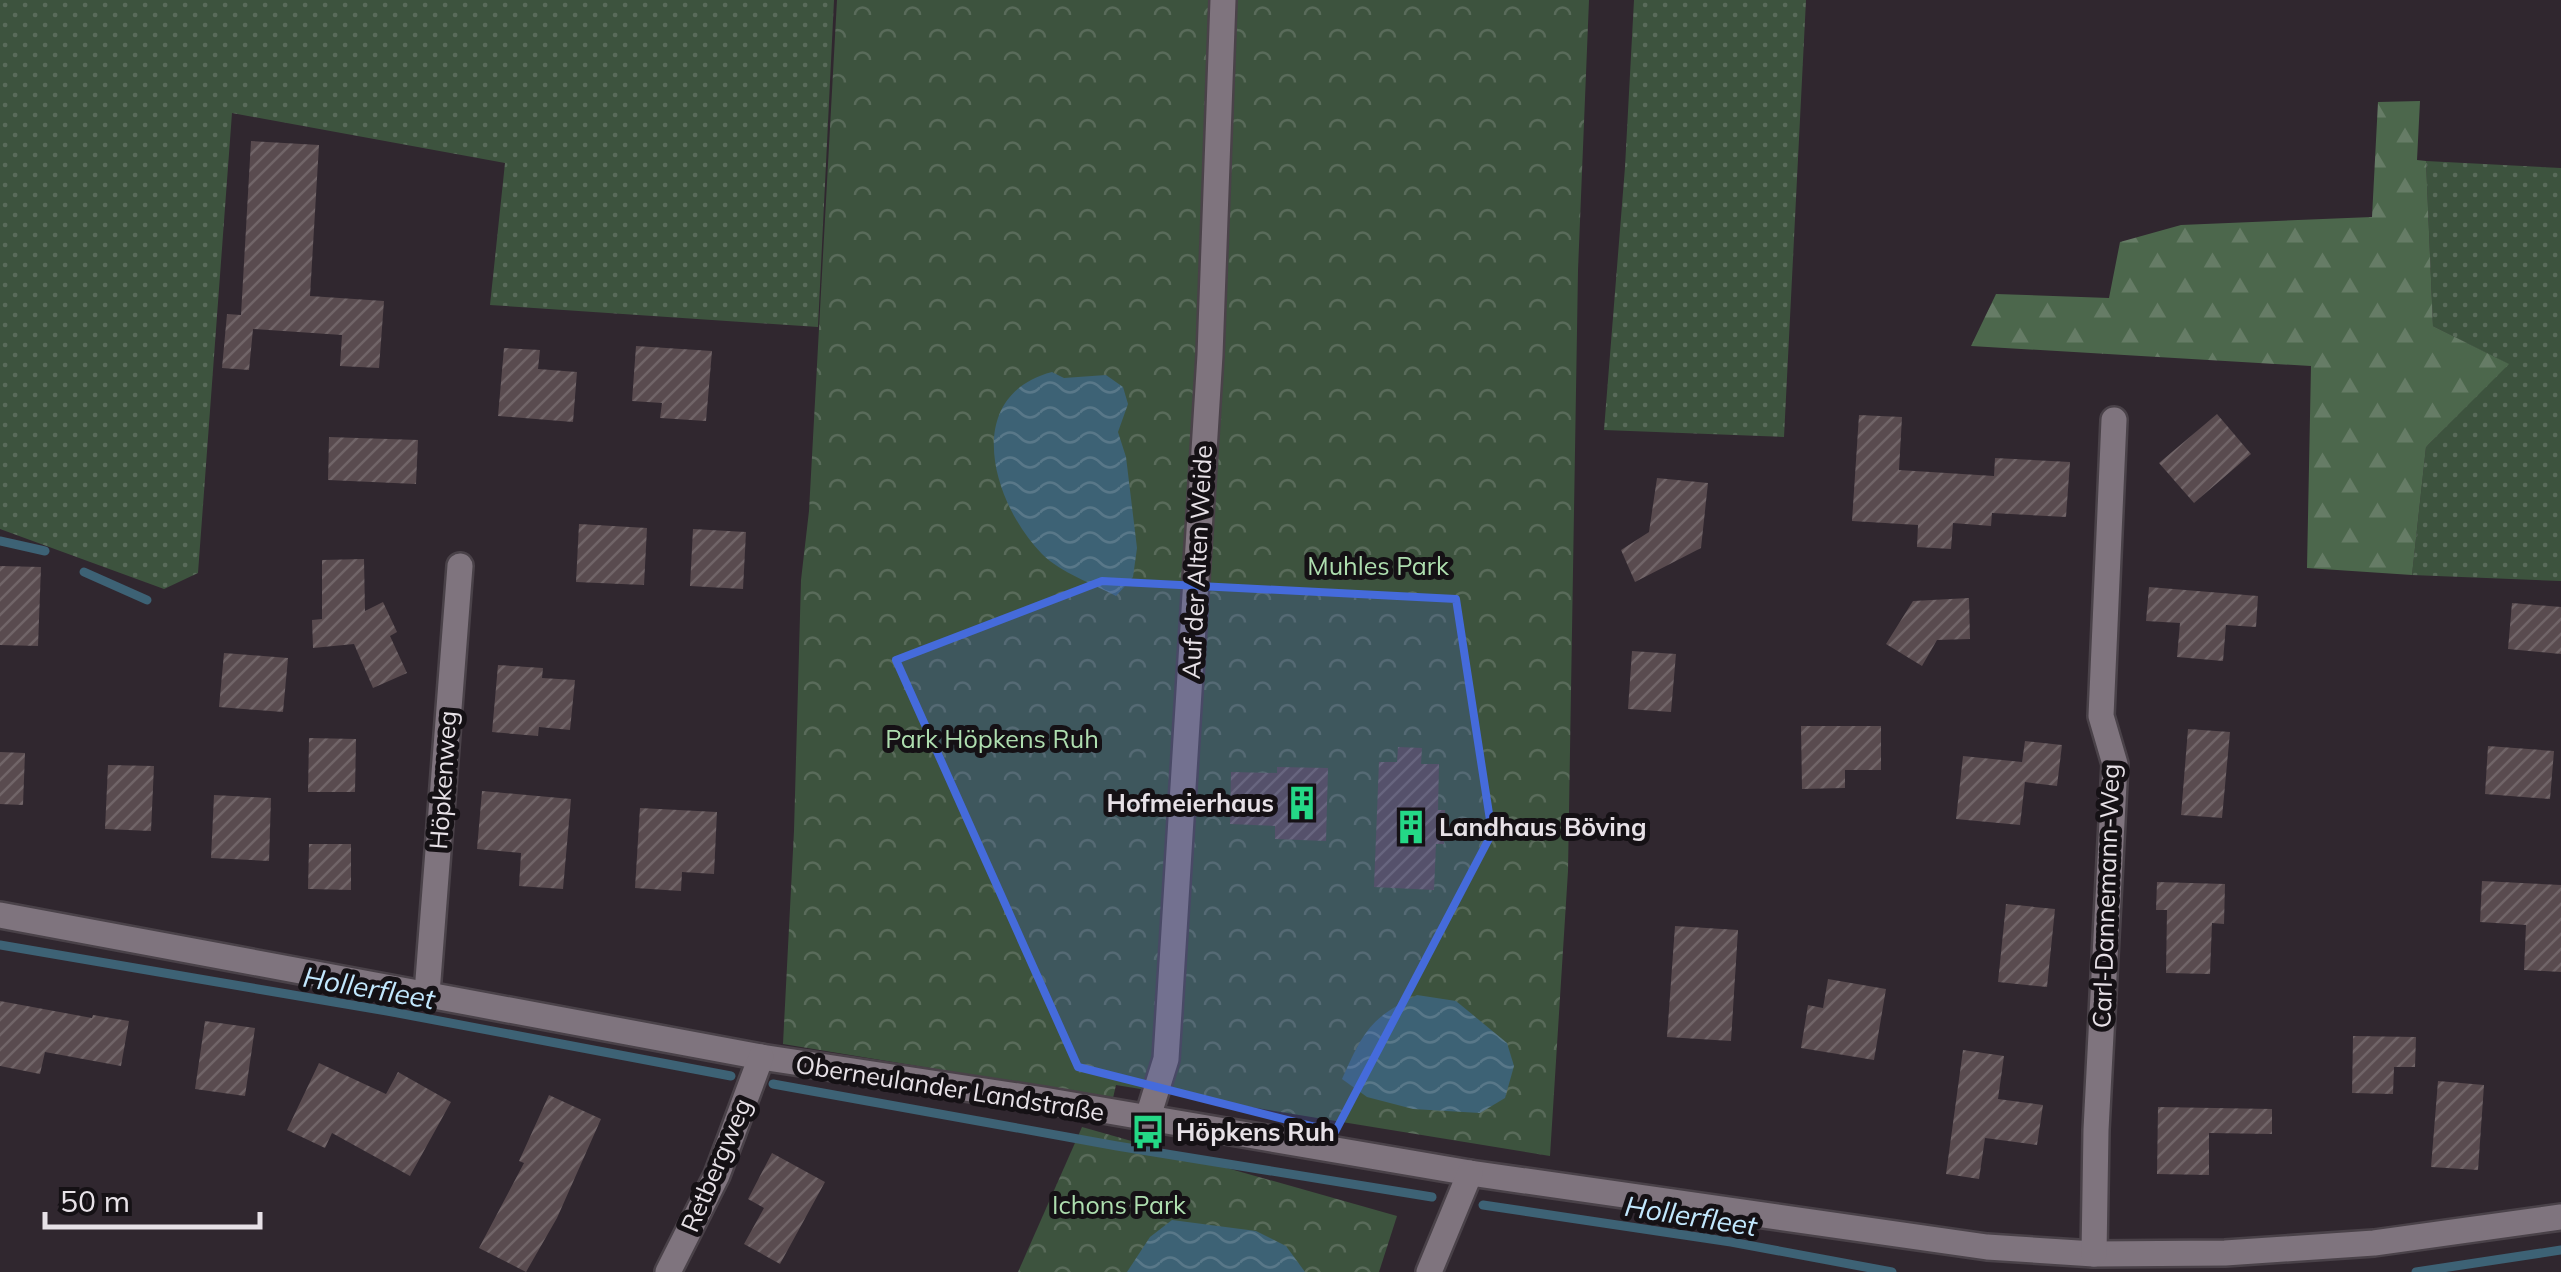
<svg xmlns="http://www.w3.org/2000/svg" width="2561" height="1272" font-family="Mulish,sans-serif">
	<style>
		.grass { fill: url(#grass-dots) }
		.forest { fill: url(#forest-firs) }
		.park { fill: url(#park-crowns) }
		.water { fill: url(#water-waves) }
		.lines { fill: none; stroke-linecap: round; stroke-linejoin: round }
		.stream { stroke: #3d6275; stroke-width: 9 }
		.building { fill: url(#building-hatch) }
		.minor-casing { stroke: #4a4249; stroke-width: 30 }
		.minor { stroke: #7f747e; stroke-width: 25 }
		.marked { fill: #456bdb; fill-opacity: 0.2; stroke: #456bdb; stroke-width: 8; stroke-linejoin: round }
		.labels { text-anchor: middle; stroke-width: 10; stroke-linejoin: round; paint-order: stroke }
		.street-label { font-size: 25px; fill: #e7e1e7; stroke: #151115 }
		.park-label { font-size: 25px; fill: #aedeaf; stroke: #151115 }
		.poi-label { font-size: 25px; font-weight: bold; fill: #e7e1e7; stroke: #151115; text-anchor: start }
		.water-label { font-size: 28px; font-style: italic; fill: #c2e8fe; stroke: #151115 }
	</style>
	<defs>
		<pattern id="grass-dots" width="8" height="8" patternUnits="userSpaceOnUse" patternTransform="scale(2.5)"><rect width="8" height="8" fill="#3d533e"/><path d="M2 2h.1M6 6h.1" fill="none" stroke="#596b5a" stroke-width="1.8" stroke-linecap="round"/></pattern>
		<pattern id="forest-firs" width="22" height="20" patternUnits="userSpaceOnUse" patternTransform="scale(2.5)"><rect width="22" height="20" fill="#4c674c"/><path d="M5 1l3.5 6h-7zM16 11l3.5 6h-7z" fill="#667c66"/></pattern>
		<pattern id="park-crowns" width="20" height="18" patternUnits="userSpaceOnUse" patternTransform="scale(2.5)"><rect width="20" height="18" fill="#3d533e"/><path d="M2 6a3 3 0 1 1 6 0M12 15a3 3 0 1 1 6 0" fill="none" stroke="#596b5a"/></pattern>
		<pattern id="water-waves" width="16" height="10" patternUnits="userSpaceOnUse" patternTransform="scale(2.5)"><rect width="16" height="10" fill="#3d6275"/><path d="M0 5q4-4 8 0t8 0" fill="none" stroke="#597889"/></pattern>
		<pattern id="building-hatch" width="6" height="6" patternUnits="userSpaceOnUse" patternTransform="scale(2.5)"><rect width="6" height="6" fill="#594b4f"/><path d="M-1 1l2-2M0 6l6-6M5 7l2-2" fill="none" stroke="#716568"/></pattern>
	</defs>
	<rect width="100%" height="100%" fill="#30272f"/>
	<g class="grass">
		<path d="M0,0H834L818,327L490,305L505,163L232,113L198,573L164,589L0,529Z"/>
		<path d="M1634,0H1806L1784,437L1604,430L1625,167Z"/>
		<path d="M2426,161L2561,168V581L2412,575L2426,447L2508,364L2433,326Z"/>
	</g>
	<path class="forest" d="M2420,101L2417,160L2426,161L2433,326L2509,364L2426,447L2412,575L2307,568L2311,366L1971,346L1996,294L2109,298L2120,242L2181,225L2372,217L2378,102Z"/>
	<g class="park">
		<path d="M837,0H1589L1578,270L1568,871L1550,1156L1116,1085L1113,1098L783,1044L794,831L801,580L809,511Z"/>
		<path d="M1082,1127L1397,1216L1379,1272H1018Z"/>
	</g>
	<g class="water">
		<path d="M1052,372L1064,378L1106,375L1123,387L1128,404L1118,432L1126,457L1137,548L1133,577L1116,596C1092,583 1061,573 1042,554C992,503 961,396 1052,372Z"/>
		<path d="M1417,995L1456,1001L1507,1043L1514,1066L1505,1098L1480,1113L1413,1109L1367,1097L1342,1079C1363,1032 1370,1018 1417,995Z"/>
		<path d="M1172,1220L1256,1231L1286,1246L1305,1272H1127L1150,1237Z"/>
	</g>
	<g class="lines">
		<g class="stream">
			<path d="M0,541L45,551"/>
			<path d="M84,572L147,600"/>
			<path d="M0,945L387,1011L731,1076"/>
			<path d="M773,1084L1117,1146L1432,1197"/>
			<path d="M1483,1205L1731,1242L1892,1272"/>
			<path d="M2416,1272L2561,1250"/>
		</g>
	</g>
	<g class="building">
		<path d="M251,141L319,145L310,296L384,301L379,368L340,366L342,335L253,329L249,370L222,368L227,314L241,315Z"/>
		<path d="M636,346L712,351L706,421L660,418L662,403L632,401Z"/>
		<path d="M504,348L540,350L538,369L577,372L573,422L498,416Z"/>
		<path d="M2217,414L2251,454L2194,503L2159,463Z"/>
		<path d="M1859,415L1902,417L1899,470L1994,476L1995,458L2070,462L2066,517L1992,513L1991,526L1953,523L1951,549L1917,547L1918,525L1852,521Z"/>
		<path d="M329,437L418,440L416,484L328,480Z"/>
		<path d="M1657,478L1708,483L1701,548L1635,582L1621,550L1649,532Z"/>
		<path d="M579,524L647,528L644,585L576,582Z"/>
		<path d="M693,529L746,532L743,589L690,586Z"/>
		<path d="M364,559L365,611L383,602L397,632L390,636L407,673L373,688L354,644L313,648L312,620L322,619V560Z"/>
		<path d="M0,566L41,567L38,646L0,645Z"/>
		<path d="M2149,587L2258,596L2256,627L2226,625L2223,661L2177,657L2180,623L2146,621Z"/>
		<path d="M1969,598L1970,639L1937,640L1922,666L1886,644L1913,601Z"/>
		<path d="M2512,603L2561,607V654L2508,649Z"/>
		<path d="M1632,651L1676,654L1671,712L1628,709Z"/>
		<path d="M224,653L288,658L283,712L219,707Z"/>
		<path d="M498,665L543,668L542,678L575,680L570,730L539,727L538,736L492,732Z"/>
		<path d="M1801,726H1881V770H1845V788L1802,789Z"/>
		<path d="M2188,729L2230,732L2222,818L2181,815Z"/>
		<path d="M309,738L356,739L355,792H308Z"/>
		<path d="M2025,741L2062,745L2057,786L2025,782L2020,825L1956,819L1963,756L2022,762Z"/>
		<path d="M2488,746L2554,751L2550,799L2485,794Z"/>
		<path d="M1398,747L1422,748L1421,764H1439L1438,810H1445L1444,844H1436L1434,890L1374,887L1379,762H1397Z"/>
		<path d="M0,752L25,753L23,805L0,804Z"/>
		<path d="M108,765L154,766L151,831L105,829Z"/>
		<path d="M1277,767L1328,768L1326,841L1275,839V826L1230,824L1231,772L1277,773Z"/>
		<path d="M482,791L571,799L563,889L519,886L521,853L477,849Z"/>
		<path d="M214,795L271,798L269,861L211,858Z"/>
		<path d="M640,808L717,812L714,874L682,872L681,891L635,888Z"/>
		<path d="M309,844H351V890L308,889Z"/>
		<path d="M2482,881L2561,885V972L2524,970L2526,925L2480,922Z"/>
		<path d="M2157,882L2225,884L2224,924L2212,923L2210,974L2166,973L2167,910H2156Z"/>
		<path d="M2006,904L2055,909L2047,987L1998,982Z"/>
		<path d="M1675,926L1738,930L1731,1041L1667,1037Z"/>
		<path d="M1828,979L1886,989L1874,1060L1801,1048L1808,1005L1823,1008Z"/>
		<path d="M0,1001L92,1018L93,1015L129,1021L121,1066L45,1052L40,1074L0,1066Z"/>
		<path d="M205,1021L255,1028L245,1096L195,1089Z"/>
		<path d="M2353,1036L2416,1037L2415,1067H2394L2393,1094L2352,1093Z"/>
		<path d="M1963,1050L2004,1056L1998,1099L2043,1105L2037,1145L1985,1138L1979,1179L1946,1174Z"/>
		<path d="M319,1063L386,1094L398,1072L451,1102L410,1176L332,1133L325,1148L287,1130Z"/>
		<path d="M2438,1081L2484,1085L2478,1170L2431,1167Z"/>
		<path d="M549,1095L601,1119L557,1218L526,1272L479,1248L524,1163L519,1161Z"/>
		<path d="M2158,1107L2272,1109V1134L2209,1133V1175L2157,1174Z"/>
		<path d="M772,1153L825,1182L780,1264L744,1244L764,1208L748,1199Z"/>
	</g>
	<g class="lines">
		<g class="minor-casing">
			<g id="minor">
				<path d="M0,915L761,1057L1044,1100L1470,1173L1987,1247L2094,1254L2225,1253L2374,1243L2561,1217"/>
				<path d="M427,993L460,566"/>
				<path d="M1147,1120L1166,1059L1210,355L1223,0"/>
				<path d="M2094,1254L2096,1130L2115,764L2101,716L2114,420"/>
				<path d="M668,1272L717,1175L761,1057"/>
				<path d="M1429,1272L1470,1173"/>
			</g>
		</g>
		<use href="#minor" class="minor"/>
	</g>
	<path class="marked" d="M1102,581L1456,599L1492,833L1335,1132L1078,1067L896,660Z"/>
	<defs>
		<g id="building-bare" transform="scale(2.7)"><path d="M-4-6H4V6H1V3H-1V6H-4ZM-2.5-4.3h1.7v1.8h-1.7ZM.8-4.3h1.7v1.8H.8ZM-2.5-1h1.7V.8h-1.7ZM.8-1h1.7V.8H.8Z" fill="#24d886" stroke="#151115" stroke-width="2.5" paint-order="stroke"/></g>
		<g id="bus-bare" transform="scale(2.7)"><path d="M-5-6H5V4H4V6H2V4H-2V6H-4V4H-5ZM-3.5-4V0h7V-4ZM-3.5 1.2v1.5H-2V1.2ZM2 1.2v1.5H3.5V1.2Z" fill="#24d886" stroke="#151115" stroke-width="2.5" paint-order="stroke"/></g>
	</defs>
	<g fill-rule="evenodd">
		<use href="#building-bare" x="1302" y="803"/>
		<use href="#building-bare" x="1411" y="827"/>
		<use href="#bus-bare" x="1148" y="1132"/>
	</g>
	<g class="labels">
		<g class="street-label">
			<text transform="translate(1197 562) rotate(-87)" y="9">Auf der Alten Weide</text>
			<text transform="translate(443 780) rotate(-86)" y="9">Höpkenweg</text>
			<text transform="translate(2106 896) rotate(-88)" y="9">Carl-Dannemann-Weg</text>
			<text transform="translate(950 1088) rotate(9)" y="9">Oberneulander Landstraße</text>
			<text transform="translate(716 1165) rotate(-67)" y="9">Retbergweg</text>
		</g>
		<g class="park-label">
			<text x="1378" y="575">Muhles Park</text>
			<text x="992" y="748">Park Höpkens Ruh</text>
			<text x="1119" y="1214">Ichons Park</text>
		</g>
		<g class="poi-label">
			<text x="1274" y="812" text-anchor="end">Hofmeierhaus</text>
			<text x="1439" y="836">Landhaus Böving</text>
			<text x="1176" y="1141">Höpkens Ruh</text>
		</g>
		<g class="water-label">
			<text transform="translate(369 988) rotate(10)" y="10">Hollerfleet</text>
			<text transform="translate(1691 1216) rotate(9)" y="10">Hollerfleet</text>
		</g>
	</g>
	<path d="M45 1212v15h215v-15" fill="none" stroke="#e7e1e7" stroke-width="5"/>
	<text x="60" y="1212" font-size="30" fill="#e7e1e7" stroke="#151115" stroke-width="8" paint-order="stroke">50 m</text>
</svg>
